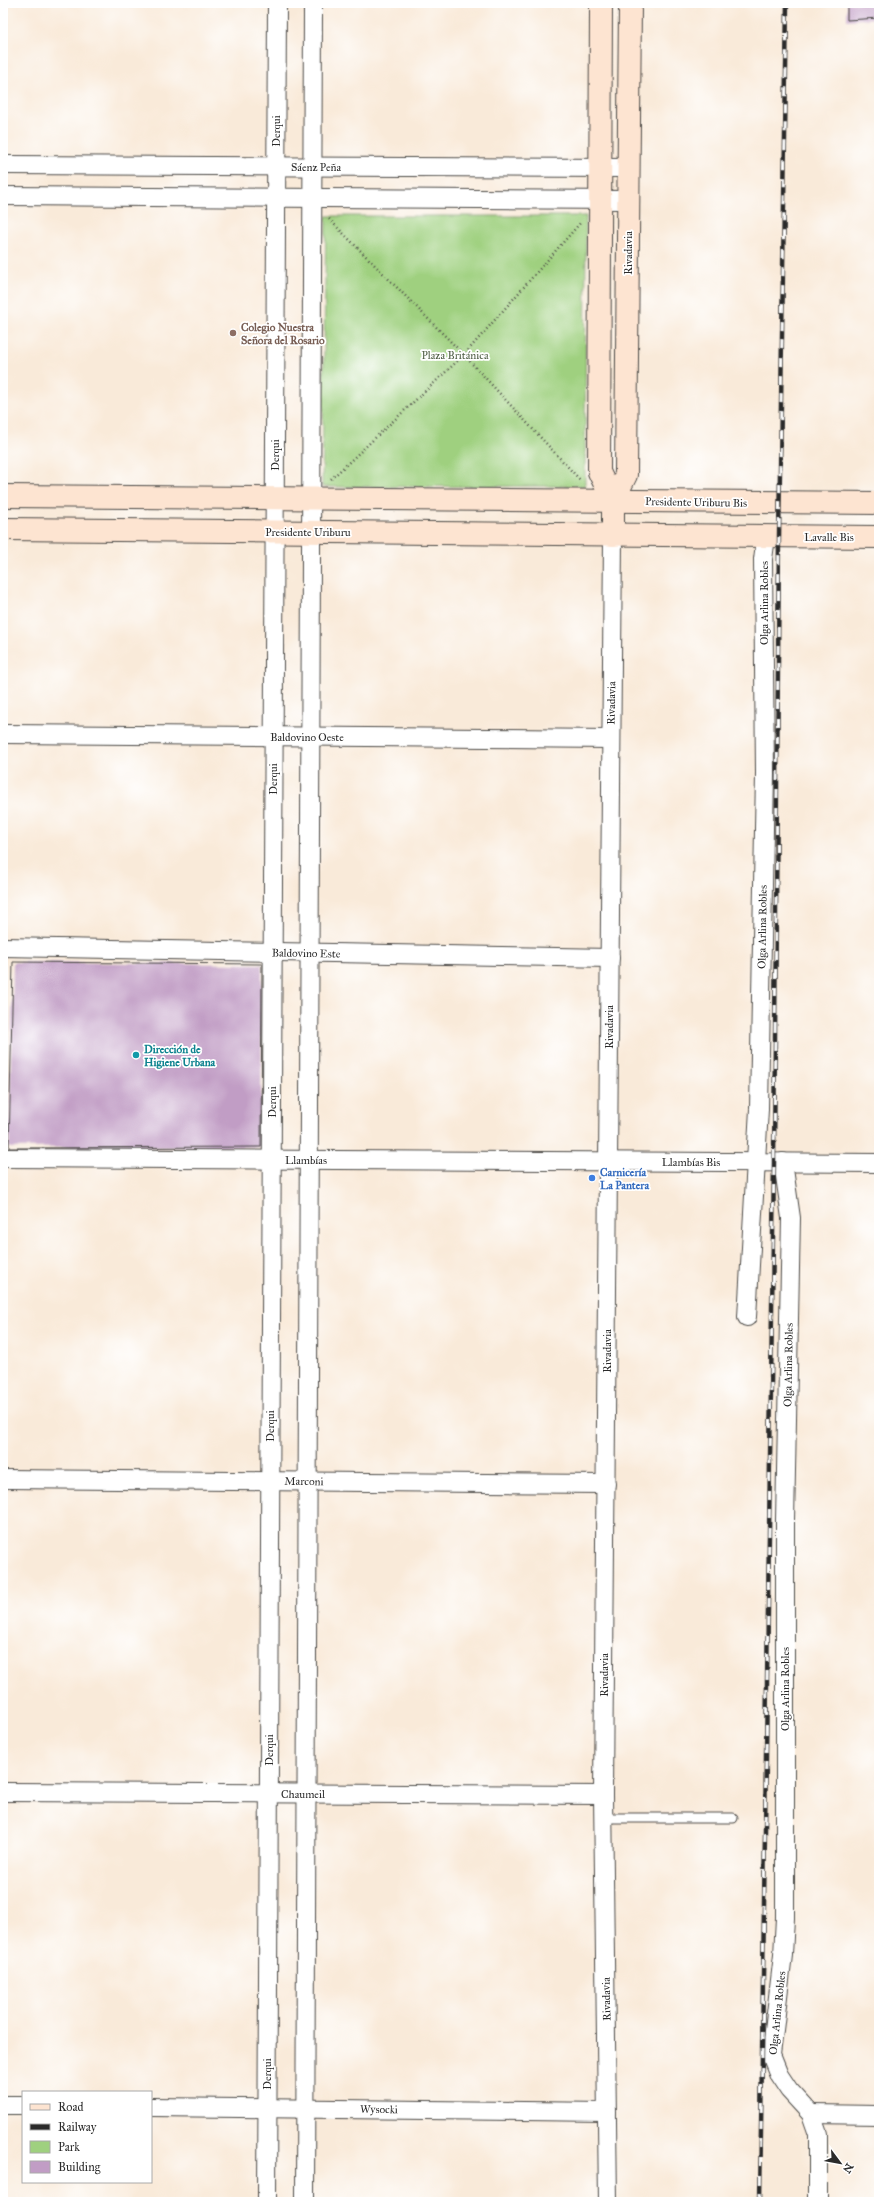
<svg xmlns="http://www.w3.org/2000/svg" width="882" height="2205" font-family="'IM FELL Great Primer',serif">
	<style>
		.green { fill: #9fd07f; stroke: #657e55 }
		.building { fill: #c19dc5 }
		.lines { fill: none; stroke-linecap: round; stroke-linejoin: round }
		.lane-casing { stroke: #4a4845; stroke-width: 11 }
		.street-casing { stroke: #4a4845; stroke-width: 20 }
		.secondary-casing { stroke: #4a4845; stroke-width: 24 }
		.path { stroke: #4a4845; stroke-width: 2.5; stroke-dasharray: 1 3; stroke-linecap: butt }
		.lane { stroke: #fff; stroke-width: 9 }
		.street { stroke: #fff; stroke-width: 18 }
		.secondary { stroke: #fde4d1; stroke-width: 22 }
		.rail-casing { stroke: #2b2b2b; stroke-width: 4.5 }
		.rail { stroke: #fff; stroke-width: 3; stroke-dasharray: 9; stroke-linecap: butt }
		.education-dot { fill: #8d6e63; stroke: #fff; stroke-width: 1.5 }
		.culture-dot { fill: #0f9aa8; stroke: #fff; stroke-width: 1.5 }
		.shop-dot { fill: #3f7fe0; stroke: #fff; stroke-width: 1.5 }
		.labels { text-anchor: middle; stroke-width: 3.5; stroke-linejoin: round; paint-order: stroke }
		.street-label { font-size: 11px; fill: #2b2b2b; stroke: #fff }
		.education-label { font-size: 11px; font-weight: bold; fill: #785e54; stroke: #fff; text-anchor: start }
		.park-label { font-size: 11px; fill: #4e5d44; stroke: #fff }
		.culture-label { font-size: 11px; font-weight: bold; fill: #0d838f; stroke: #fff; text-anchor: start }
		.shop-label { font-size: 11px; font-weight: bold; fill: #366cbe; stroke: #fff; text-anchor: start }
	</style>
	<rect width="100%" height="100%" fill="#fff"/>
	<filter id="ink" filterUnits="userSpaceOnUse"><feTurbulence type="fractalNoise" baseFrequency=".025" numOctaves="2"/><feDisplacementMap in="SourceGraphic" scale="8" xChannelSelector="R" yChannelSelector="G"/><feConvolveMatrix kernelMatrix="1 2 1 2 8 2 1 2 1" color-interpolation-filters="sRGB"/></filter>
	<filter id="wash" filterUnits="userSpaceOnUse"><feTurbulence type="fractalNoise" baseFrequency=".012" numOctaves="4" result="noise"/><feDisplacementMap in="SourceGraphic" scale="16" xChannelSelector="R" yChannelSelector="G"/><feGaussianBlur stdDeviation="0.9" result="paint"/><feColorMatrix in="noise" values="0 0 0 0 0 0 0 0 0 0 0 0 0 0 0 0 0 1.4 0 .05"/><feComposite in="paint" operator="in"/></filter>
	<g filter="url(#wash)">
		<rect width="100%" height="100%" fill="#f9ead9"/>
		<path class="green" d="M326,216H586L585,486L322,487Z"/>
		<g id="blocks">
			<g class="building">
				<path d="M847,3H879V18L847,20Z"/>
				<path d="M13,962L262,964L261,1147L9,1148Z"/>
			</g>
		</g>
	</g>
	<g filter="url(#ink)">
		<use href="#blocks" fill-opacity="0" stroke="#4a4845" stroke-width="1"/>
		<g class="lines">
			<g class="lane-casing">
				<path id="lane" d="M603,1818H733"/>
			</g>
			<g class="street-casing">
				<g id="street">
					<path d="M3,165L629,168"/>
					<path d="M3,196L628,200"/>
					<path d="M3,734L611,739"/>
					<path d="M3,947L610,958"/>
					<path d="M3,1158L879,1163"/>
					<path d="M783,1162L791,1218L785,1521V1918L783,1955L771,2055L779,2075L789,2090L811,2114L818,2134V2202"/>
					<path d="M747,1317L759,1109L765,773L763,559L766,537"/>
					<path d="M3,1479L606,1484"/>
					<path d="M3,1792L603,1795"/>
					<path d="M3,2105H23"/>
					<path d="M151,2107L607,2112"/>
					<path d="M811,2114L879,2115"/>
					<path d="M267,2202L277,3"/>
					<path d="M305,2202L313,3"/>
					<path d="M608,2202L603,1795L613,535"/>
				</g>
			</g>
			<g class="secondary-casing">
				<g id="secondary">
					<path d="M601,3L599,472L613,501V535"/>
					<path d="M3,496L879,503"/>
					<path d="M613,501L626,475L630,3"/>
					<path d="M3,529L879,537"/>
				</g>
			</g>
			<g class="path">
				<path d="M329,219L464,355L581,481"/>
				<path d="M331,479L464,355L581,222"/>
			</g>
			<use href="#lane" class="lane"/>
			<use href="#street" class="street"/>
			<use href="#secondary" class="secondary"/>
			<g class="rail-casing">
				<path id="rail" d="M760,2202L774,1162L779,537L787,3"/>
			</g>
			<use href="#rail" class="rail"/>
		</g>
	</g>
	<circle class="education-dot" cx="233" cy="333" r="4"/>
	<circle class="culture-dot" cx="136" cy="1055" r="4"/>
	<circle class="shop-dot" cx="592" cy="1178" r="4"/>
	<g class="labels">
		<g class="street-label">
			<text transform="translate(276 131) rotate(-90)" y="4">Derqui</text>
			<text x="316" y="171">Sáenz Peña</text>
			<text transform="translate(628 253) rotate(-90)" y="4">Rivadavia</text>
			<text transform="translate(275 455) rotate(-90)" y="4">Derqui</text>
			<text transform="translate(696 502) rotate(1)" y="4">Presidente Uriburu Bis</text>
			<text x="308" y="536">Presidente Uriburu</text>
			<text x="829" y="541">Lavalle Bis</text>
			<text transform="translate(764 603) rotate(-90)" y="4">Olga Arlina Robles</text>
			<text transform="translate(611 703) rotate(-89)" y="4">Rivadavia</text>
			<text x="307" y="741">Baldovino Oeste</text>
			<text transform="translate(273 779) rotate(-90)" y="4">Derqui</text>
			<text transform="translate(762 927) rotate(-89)" y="4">Olga Arlina Robles</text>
			<text transform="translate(306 953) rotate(1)" y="4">Baldovino Este</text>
			<text transform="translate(609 1027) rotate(-90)" y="4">Rivadavia</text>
			<text transform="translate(272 1102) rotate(-90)" y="4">Derqui</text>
			<text x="306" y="1164">Llambías</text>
			<text x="691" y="1166">Llambías Bis</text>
			<text transform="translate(607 1351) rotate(-90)" y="4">Rivadavia</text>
			<text transform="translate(788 1365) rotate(-89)" y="4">Olga Arlina Robles</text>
			<text transform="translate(270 1426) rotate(-90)" y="4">Derqui</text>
			<text transform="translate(304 1481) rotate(1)" y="4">Marconi</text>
			<text transform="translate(604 1675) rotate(-90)" y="4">Rivadavia</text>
			<text transform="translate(785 1689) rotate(-90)" y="4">Olga Arlina Robles</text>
			<text transform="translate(269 1750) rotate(-90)" y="4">Derqui</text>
			<text x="303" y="1798">Chaumeil</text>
			<text transform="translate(606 1999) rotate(-91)" y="4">Rivadavia</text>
			<text transform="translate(777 2013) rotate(-84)" y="4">Olga Arlina Robles</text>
			<text transform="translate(267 2074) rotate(-90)" y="4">Derqui</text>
			<text transform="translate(379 2109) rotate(1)" y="4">Wysocki</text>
		</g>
		<g class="education-label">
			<text x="241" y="331">Colegio Nuestra<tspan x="241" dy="13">Señora del Rosario</tspan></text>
		</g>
		<g class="park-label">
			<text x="455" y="359">Plaza Británica</text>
		</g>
		<g class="culture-label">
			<text x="144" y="1053">Dirección de<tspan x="144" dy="13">Higiene Urbana</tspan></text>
		</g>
		<g class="shop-label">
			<text x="600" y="1176">Carnicería<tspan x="600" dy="13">La Pantera</tspan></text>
		</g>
	</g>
	<rect width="882" height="2205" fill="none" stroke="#fff" stroke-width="16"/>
	<rect x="22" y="2091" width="130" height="92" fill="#ffffff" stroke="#aaaaaa"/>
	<rect x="30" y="2104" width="20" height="6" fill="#fde4d1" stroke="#aaaaaa"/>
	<text x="58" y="2111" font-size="12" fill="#2b2b2b">Road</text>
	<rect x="30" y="2124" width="20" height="6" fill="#2b2b2b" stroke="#aaaaaa"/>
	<text x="58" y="2131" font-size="12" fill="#2b2b2b">Railway</text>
	<rect x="30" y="2141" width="20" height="12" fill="#9fd07f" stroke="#aaaaaa"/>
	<text x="58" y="2151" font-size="12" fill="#2b2b2b">Park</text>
	<rect x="30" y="2161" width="20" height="12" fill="#c19dc5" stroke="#aaaaaa"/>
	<text x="58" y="2171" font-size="12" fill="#2b2b2b">Building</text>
	<g transform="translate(840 2163) rotate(122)" stroke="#ffffff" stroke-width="3" paint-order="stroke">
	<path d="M0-3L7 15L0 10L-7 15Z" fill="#2b2b2b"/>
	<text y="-6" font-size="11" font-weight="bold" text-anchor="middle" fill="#2b2b2b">N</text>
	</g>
</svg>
